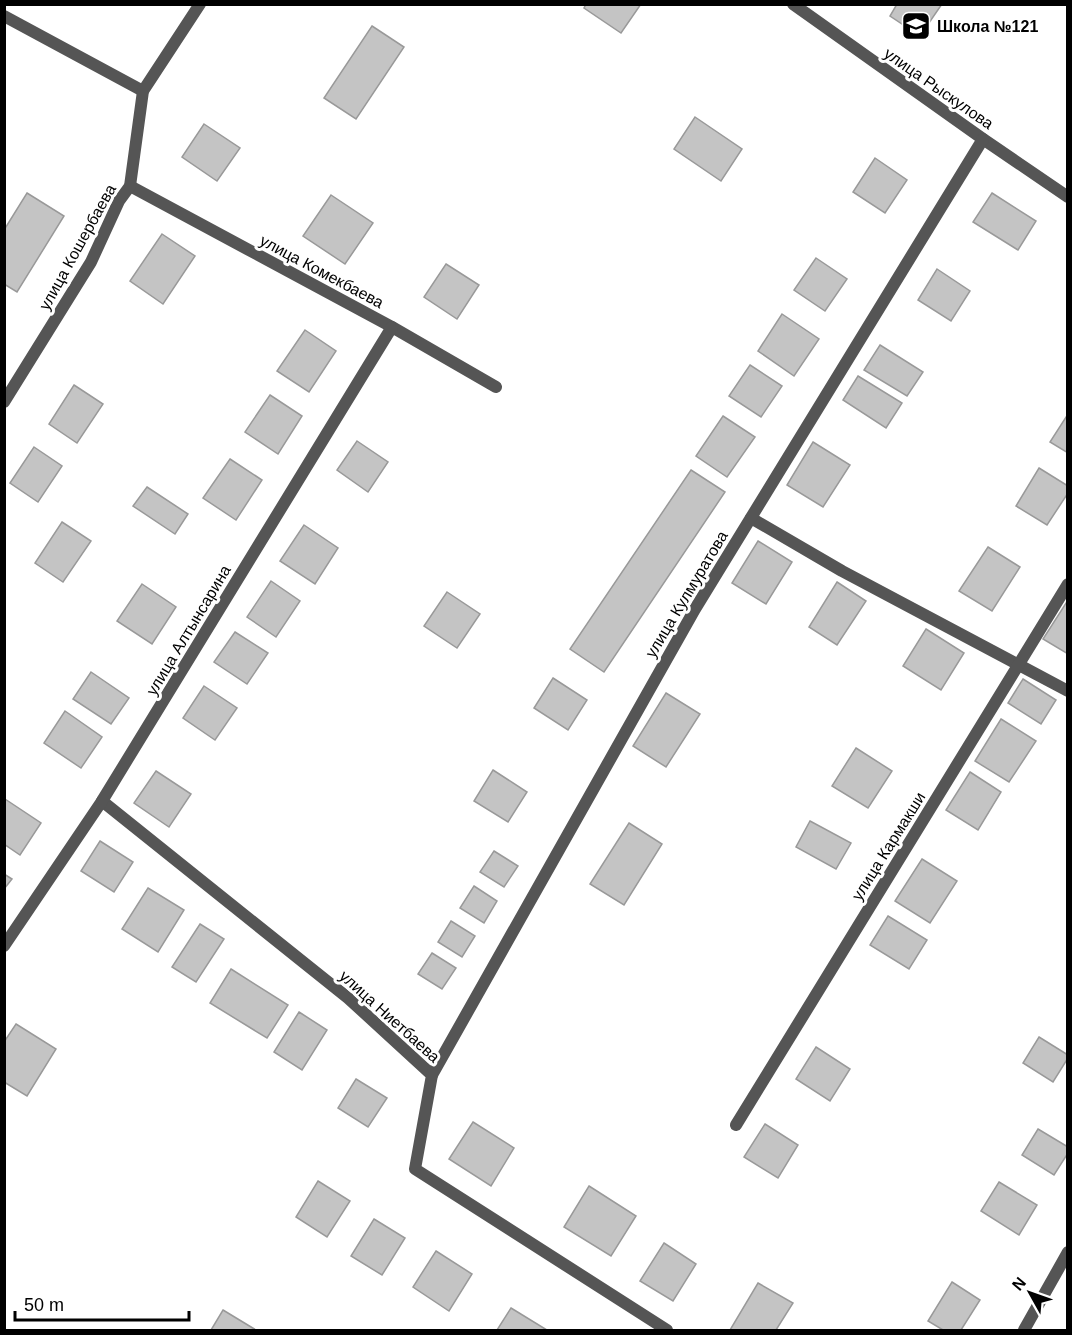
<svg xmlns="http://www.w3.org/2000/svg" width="1072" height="1335" font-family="Arial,sans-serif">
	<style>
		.building { fill: #c4c4c4; stroke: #999; stroke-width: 1.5 }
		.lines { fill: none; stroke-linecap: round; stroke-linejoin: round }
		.street { stroke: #555; stroke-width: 12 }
		.labels { text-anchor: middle; stroke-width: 6; stroke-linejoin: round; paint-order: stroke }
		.poi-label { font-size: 16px; font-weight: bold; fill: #000; stroke: #fff; text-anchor: start }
		.street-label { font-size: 16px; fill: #000; stroke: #fff }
	</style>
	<rect width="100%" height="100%" fill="#fff"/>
	<g class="building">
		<path d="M586,4H641L621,33L584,8Z"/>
		<path d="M897,4H942L920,36L890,16Z"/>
		<path d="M372,26L404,47L356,119L324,98Z"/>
		<path d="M695,117L742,149L721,181L674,149Z"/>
		<path d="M204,124L240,148L217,181L182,157Z"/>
		<path d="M875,158L907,180L885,213L853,192Z"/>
		<path d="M27,193L64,216L17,292L4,284V230Z"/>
		<path d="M992,193L1036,221L1018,250L973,222Z"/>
		<path d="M331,195L373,223L345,264L303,236Z"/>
		<path d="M162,234L195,256L163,304L130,281Z"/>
		<path d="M816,258L847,279L825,311L794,290Z"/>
		<path d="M446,264L479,285L457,319L424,297Z"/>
		<path d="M937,269L970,291L951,321L918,300Z"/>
		<path d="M782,314L819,339L794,376L758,351Z"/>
		<path d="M305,330L336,351L309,392L277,371Z"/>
		<path d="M880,345L923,372L907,396L864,370Z"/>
		<path d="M750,365L782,386L761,417L729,396Z"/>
		<path d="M858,376L902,403L886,428L843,400Z"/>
		<path d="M74,385L103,404L77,443L49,424Z"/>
		<path d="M270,395L302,416L278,454L245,432Z"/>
		<path d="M1068,414V453L1050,442Z"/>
		<path d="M723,416L755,437L727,477L696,456Z"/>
		<path d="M357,441L388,462L368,492L337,470Z"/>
		<path d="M813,442L850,465L823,507L787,485Z"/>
		<path d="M34,447L62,466L38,502L10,483Z"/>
		<path d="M230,459L262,480L236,520L203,498Z"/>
		<path d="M1039,468L1068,486V493L1047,525L1016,506Z"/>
		<path d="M691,470L725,492L604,672L570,649Z"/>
		<path d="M147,487L188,514L175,534L133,506Z"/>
		<path d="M62,522L91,541L63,582L35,563Z"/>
		<path d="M304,525L338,548L315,584L280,561Z"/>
		<path d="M758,541L792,562L766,604L732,583Z"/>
		<path d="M988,547L1020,567L992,611L959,591Z"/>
		<path d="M271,581L300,601L276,637L247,617Z"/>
		<path d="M837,582L866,601L837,645L809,627Z"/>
		<path d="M142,584L176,607L152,644L117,621Z"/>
		<path d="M447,592L480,614L457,648L424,626Z"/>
		<path d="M1068,600V654L1043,639Z"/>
		<path d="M926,629L964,653L941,690L903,666Z"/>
		<path d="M235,632L268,653L247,684L214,662Z"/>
		<path d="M91,672L129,698L111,724L73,699Z"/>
		<path d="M553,678L587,700L568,730L534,708Z"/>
		<path d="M1023,679L1056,700L1041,724L1008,703Z"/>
		<path d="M204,686L237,708L215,740L183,718Z"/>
		<path d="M666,693L700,714L666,767L633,746Z"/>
		<path d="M65,711L102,737L81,768L44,743Z"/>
		<path d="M1001,719L1036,741L1009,782L975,761Z"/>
		<path d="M856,748L892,771L868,808L832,786Z"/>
		<path d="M493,770L527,792L508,822L474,801Z"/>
		<path d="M156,771L191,794L169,827L134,803Z"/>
		<path d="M970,772L1001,792L978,830L946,810Z"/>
		<path d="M5,799L41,823L20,855L4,844Z"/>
		<path d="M810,821L851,843L836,869L796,847Z"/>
		<path d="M629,823L662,844L624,905L590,884Z"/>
		<path d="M100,841L133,862L114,892L81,871Z"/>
		<path d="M494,851L518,866L504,887L480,872Z"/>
		<path d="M922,859L957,881L930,923L895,901Z"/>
		<path d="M4,874L12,879L4,889Z"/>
		<path d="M474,886L497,901L484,923L460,908Z"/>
		<path d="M148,888L184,910L158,952L122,929Z"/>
		<path d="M888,916L927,940L909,969L870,945Z"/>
		<path d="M451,921L475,936L462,957L438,942Z"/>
		<path d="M200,924L224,939L196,982L172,967Z"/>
		<path d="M432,953L456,968L442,989L418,974Z"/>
		<path d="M231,969L288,1005L267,1038L210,1003Z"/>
		<path d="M299,1012L327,1030L302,1070L274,1052Z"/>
		<path d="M16,1024L56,1049L27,1096L4,1082V1042Z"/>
		<path d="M1039,1037L1068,1055V1058L1053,1082L1023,1063Z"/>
		<path d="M816,1047L850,1069L830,1101L796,1079Z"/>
		<path d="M356,1079L387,1098L368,1127L338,1108Z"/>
		<path d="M473,1122L514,1148L491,1186L449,1159Z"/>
		<path d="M765,1124L798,1145L778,1178L744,1157Z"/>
		<path d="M1038,1129L1068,1147V1153L1054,1175L1022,1155Z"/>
		<path d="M318,1181L350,1201L327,1237L296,1217Z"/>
		<path d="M999,1182L1037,1205L1019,1235L981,1211Z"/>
		<path d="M589,1186L636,1216L611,1256L564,1227Z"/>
		<path d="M374,1219L405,1238L382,1275L351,1256Z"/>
		<path d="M664,1243L696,1264L673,1301L640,1281Z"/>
		<path d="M436,1251L472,1274L449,1311L413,1287Z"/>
		<path d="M952,1282L980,1300L961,1330H943L928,1321Z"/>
		<path d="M758,1283L793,1303L776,1330H730Z"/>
		<path d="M511,1308L547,1330H497Z"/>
		<path d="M223,1310L256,1330H211Z"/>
	</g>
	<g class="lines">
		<g class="street">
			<path d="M793,4L983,139L1068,197"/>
			<path d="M4,16L143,91"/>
			<path d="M130,186L392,327L496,387"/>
			<path d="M4,402L91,262L119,201L130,186L143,91L200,4"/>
			<path d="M751,518L842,571L1068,691"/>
			<path d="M102,801L348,998L432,1075L415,1169L667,1330"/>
			<path d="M4,946L102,801L392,327"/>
			<path d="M432,1075L695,609L983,139"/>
			<path d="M736,1125L1068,584"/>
			<path d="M1024,1330L1068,1252"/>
		</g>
	</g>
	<defs>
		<g id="school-square" transform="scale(1.5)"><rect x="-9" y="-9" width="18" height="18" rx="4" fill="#000" stroke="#fff"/><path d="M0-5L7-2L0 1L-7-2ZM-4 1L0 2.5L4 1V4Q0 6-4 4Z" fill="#fff"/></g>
	</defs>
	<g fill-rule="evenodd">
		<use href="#school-square" x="916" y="26"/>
	</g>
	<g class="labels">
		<g class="poi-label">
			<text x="937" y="32">Школа №121</text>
		</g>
		<g class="street-label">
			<text transform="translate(939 88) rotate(35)" y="6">улица Рыскулова</text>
			<text transform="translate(77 247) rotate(-61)" y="6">улица Кошербаева</text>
			<text transform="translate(322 271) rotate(28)" y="6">улица Комекбаева</text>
			<text transform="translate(686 594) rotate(-59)" y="6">улица Кулмуратова</text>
			<text transform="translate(188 630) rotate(-59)" y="6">улица Алтынсарина</text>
			<text transform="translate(888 846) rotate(-58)" y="6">улица Кармакши</text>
			<text transform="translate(390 1016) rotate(42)" y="6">улица Ниетбаева</text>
		</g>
	</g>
	<rect width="1072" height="1335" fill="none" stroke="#000000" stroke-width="12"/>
	<g transform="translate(1030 1293) rotate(310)" stroke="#ffffff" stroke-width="4.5" paint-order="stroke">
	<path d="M0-4.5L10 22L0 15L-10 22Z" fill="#000000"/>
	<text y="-9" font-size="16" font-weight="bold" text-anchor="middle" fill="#000000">N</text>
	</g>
	<path d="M15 1311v9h174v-9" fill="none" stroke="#000000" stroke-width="3"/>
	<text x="24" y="1311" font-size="18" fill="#000000" stroke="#ffffff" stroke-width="4.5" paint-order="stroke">50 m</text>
</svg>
